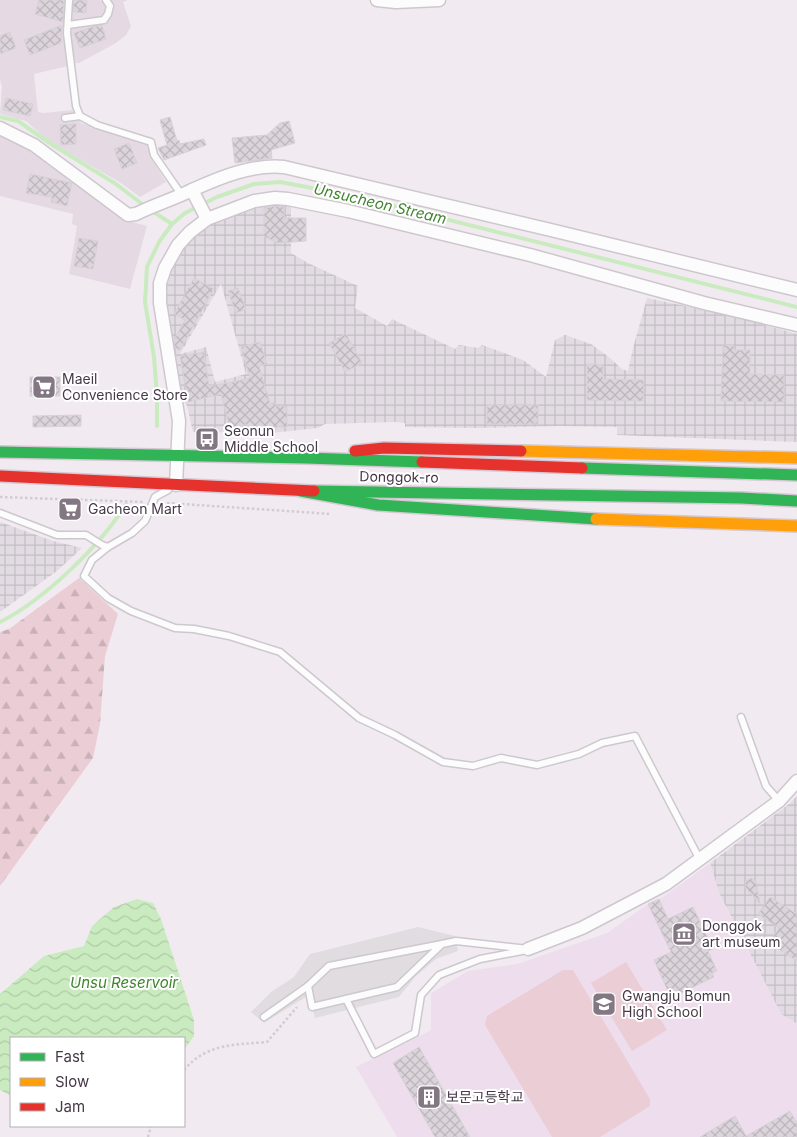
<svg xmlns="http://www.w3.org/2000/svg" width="797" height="1137" font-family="Inter,'Noto Sans KR',sans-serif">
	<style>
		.residential { fill: #e5dae4 }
		.industrial { fill: url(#industrial-grid); fill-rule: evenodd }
		.education { fill: #eedeed }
		.forest { fill: url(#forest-firs) }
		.garden { fill: #eacdd5 }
		.parking { fill: #e0dce0 }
		.water { fill: url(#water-waves) }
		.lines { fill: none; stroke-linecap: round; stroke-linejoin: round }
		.stream { stroke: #caebc0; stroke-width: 4 }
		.building { fill: url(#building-cross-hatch); stroke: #d9d1d9 }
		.lane-casing { stroke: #cdc8cd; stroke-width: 9 }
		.street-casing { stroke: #cdc8cd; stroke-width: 15 }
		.fast-casing { stroke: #d5c8d4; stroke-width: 14 }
		.slow-casing { stroke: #d5c8d4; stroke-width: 14 }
		.jam-casing { stroke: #d5c8d4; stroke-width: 14 }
		.path { stroke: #d1ccd1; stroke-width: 2.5; stroke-dasharray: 2.5 2.5; stroke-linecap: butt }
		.lane { stroke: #fdfcfd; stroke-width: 6 }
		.street { stroke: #fdfcfd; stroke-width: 12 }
		.fast { stroke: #30b455; stroke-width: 11 }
		.slow { stroke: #ff9f0a; stroke-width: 11 }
		.jam { stroke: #e5322d; stroke-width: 11 }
		.labels { text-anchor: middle; stroke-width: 4; stroke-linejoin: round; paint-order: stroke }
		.poi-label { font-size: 14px; fill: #463847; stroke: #fff; text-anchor: start }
		.street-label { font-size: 14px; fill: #463847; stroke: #fff }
		.water-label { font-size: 15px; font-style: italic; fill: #40842f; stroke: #fff }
	</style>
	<defs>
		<pattern id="industrial-grid" width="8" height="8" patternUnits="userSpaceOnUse" patternTransform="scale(1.25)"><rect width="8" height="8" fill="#e2dbe3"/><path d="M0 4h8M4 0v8" fill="none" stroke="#c3bdc4"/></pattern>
		<pattern id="forest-firs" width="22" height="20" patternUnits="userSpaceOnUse" patternTransform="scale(1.25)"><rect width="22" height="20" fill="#eacdd5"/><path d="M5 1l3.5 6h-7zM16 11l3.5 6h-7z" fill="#cab1b8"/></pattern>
		<pattern id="water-waves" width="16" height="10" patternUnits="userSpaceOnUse" patternTransform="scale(1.25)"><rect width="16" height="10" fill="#caebc0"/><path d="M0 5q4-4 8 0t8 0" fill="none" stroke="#afcaa6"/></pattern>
		<pattern id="building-cross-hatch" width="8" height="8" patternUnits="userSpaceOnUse" patternTransform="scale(1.25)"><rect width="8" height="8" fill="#dbd4db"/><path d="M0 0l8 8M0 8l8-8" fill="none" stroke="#bdb7bd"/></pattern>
	</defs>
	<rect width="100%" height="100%" fill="#f1ebf1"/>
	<g class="residential">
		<path d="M0,0H68L66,23L64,32L68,51V66L34,74L38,112L44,113L72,110L81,123L147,145L152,160L166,182L140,197L121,183L47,140L26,121L0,114L2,86L0,80Z"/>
		<path d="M71,0H100L107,5L105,15L101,18L70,21Z"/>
		<path d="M111,0H128L123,2L131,26L126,35L116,43L79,63H75L71,34L72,28L105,21L111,16L112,7Z"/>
		<path d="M0,132L24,142L122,216L132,222L147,226L130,289L69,274L77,226L72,224L73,214L0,196Z"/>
	</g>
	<g class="industrial">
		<path d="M274,203L291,206V253L308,263L358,286L355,308L387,326L392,319L455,349L459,345L478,348L482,345L499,351L523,360L546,377L555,340L565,335L591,344L610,358L622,369L628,371L633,348L647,298L725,314L797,334V442L617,435V427L560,426L478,428L405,427V423L395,422L325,424L318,428L271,433L193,432L187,406L180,392L171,356L165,293L169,275L182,246L209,224L261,204ZM221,284L246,374L215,382L206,347L180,354Z"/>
		<path d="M0,522L53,541L82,548L57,571L0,612Z"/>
		<path d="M797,796V1024L781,1014L719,893L710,863L789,804Z"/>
	</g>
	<path class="education" d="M710,863L719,893L781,1014L797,1024V1137H397L356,1067L431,1030V993L468,971L517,964L607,933L648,904L663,897Z"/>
	<path class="forest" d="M79,578L118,614L105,656L100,724L93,758L0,886V632L9,629Z"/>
	<g class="garden">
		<path d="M626,962L667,1030L632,1051L591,983Z"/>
		<path d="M563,970H573L650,1099V1106L600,1137H552L485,1025L487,1016Z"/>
	</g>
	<path class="parking" d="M418,927L455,936L458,951L436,959L415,977L399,997L315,1018L309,995L264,1023L251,1012L271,992L294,977L310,954Z"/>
	<path class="water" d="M137,899L153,903L161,919L194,1020V1036L184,1050V1038H11V1096L0,1090V994L44,956L84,946L92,926L114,907Z"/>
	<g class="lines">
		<g class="stream">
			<path d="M0,117L18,121L48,142L116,184L146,207"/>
			<path d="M152,211L172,224"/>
			<path d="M157,426V397L154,357L145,302L147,267L159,242L172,224L185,213L217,197L254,184L280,182L349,195L797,307"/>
			<path d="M0,622C44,600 101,545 126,504"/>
		</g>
	</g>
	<g class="building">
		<path d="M39,0H64L63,22L35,14Z"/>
		<path d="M74,0H87L86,13L73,12Z"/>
		<path d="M62,25L61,43L30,55L24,40Z"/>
		<path d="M102,25L106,39L80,48L74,33L92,27Z"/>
		<path d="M10,32L16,48L0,54V36Z"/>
		<path d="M6,98L33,104L30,116L3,110Z"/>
		<path d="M170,117L177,141L179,140L180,144L204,139L206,145L164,160L158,148L167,145L160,120Z"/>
		<path d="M289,121L295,143L271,150L272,158L235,163L232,138L267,135L280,123Z"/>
		<path d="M76,124V144L61,145L60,125Z"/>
		<path d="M129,143L137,163L122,169L114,149Z"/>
		<path d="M30,174L72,183L67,206L51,202L52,197L26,193Z"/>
		<path d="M275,206L284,207V218H306V241L277,243L264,236V208Z"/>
		<path d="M79,238L98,241L93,269L74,266Z"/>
		<path d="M194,278L214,289L180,350L175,348L174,340L185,320L174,314Z"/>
		<path d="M238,288L246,309L236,313L228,291Z"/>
		<path d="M346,334L362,363L345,372L329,343Z"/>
		<path d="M260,342L267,364L259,366L270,403H275V406H287V427H276V430L247,431V424L230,429L221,394L188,402L180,356L204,352L209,386L228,383L250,378L241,347Z"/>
		<path d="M723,345H734V350H750V374L784,375V402L721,401Z"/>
		<path d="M587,364L603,365V379L644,380L643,401L587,400Z"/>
		<rect x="30" y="377" width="30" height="19"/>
		<rect x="487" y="405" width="51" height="19"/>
		<path d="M81,415V426L33,427V416Z"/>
		<path d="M752,878L756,882L760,904L745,887L746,881Z"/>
		<path d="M770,897L797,914V961L769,943L779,928L758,914Z"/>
		<path d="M659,899L668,919L693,907L713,949L708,951L717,971L712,973L714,977L671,998L654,960L671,952L648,904Z"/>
		<path d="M419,1047L470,1137H435L393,1063Z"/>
		<path d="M790,1111L797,1123V1137H700L735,1116L746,1136Z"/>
	</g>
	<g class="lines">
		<g class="lane-casing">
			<g id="lane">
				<path d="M69,0L67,33L76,106L80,116L97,125L151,142L154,155L181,194"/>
				<path d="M68,25L104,20L108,14L110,6L106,0"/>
				<path d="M65,118L80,116"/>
				<path d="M0,513L57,535H86L102,545L108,547L132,533L145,521L155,497L168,490"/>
				<path d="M108,547L92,560L84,576L108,598L131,611L175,628L194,629L229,636L280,652L359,718L395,735L443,762L473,766L501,758L537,765L579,754L602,743L635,736L700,860"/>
				<path d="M741,717L766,786L779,801"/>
				<path d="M442,944L397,987L312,1007L308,986L329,966L442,944L456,941L528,949"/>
				<path d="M346,999L374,1054L415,1033L421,995L439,975L480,959L522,951"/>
				<path d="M264,1017L308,986"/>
			</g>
		</g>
		<g class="street-casing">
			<g id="street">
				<path d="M377,0L396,2L439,0"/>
				<path d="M0,128L34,145L128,215L136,214C154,205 174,199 192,190C221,177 252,164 284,167L555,231L797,290"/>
				<path d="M192,190L207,219"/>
				<path d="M176,485L179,421L160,303V283L165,268L178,245L190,232L207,219L254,201L275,198L288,199L348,211L530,255L704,303L797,325"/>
				<path d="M528,949L582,928L666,884L779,801L797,781"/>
			</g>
		</g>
		<g class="fast-casing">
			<g id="fast">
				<path d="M0,452L306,458L422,462"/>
				<path d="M582,468L797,475"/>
				<path d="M301,491L378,505L596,519"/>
				<path d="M314,491L741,498L797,501"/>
			</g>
		</g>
		<g class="slow-casing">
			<g id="slow">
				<path d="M521,451L797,458"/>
				<path d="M596,519L797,526"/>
			</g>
		</g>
		<g class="jam-casing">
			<g id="jam">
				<path d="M355,451L384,448L521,451"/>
				<path d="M422,462L582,468"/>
				<path d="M0,476L314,491"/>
			</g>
		</g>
		<g class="path">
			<path d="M0,497L144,502"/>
			<path d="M167,503L331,514"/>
			<path d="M184,1070C207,1043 234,1045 267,1042L297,1007"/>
			<path d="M148,1137L151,1126"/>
		</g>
		<use href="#lane" class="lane"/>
		<use href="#street" class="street"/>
		<use href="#fast" class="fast"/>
		<use href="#slow" class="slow"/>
		<use href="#jam" class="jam"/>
	</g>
	<defs>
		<g id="supermarket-square" transform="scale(1.25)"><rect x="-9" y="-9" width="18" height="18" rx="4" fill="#827782" stroke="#fff"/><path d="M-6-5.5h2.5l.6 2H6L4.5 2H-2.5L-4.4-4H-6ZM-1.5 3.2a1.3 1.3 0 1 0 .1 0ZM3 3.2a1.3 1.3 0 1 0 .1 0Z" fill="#fff"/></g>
		<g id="bus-square" transform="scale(1.25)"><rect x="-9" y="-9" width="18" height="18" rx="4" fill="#827782" stroke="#fff"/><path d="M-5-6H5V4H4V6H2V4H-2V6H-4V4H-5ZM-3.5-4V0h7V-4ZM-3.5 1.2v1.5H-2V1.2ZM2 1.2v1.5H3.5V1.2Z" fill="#fff"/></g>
		<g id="museum-square" transform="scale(1.25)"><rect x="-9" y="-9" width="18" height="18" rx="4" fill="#827782" stroke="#fff"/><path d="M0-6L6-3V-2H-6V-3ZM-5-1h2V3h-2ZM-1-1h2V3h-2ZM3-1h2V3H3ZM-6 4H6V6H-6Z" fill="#fff"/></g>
		<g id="school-square" transform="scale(1.25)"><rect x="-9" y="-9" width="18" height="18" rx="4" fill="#827782" stroke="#fff"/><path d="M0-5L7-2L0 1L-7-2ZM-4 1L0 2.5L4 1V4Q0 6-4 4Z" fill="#fff"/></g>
		<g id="building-square" transform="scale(1.25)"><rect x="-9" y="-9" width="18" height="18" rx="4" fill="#827782" stroke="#fff"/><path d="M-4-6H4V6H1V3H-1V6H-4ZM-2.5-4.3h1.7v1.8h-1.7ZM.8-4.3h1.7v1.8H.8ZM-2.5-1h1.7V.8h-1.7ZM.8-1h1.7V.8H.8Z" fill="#fff"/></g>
	</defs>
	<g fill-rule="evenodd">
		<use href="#supermarket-square" x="44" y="387"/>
		<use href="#bus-square" x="207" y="439"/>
		<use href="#supermarket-square" x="70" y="509"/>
		<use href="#museum-square" x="684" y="934"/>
		<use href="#school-square" x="604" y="1004"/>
		<use href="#building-square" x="429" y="1097"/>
	</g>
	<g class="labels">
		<g class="poi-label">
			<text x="62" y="384">Maeil<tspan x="62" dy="16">Convenience Store</tspan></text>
			<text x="224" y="436">Seonun<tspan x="224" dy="16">Middle School</tspan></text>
			<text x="88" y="514">Gacheon Mart</text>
			<text x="702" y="931">Donggok<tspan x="702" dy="16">art museum</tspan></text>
			<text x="622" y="1001">Gwangju Bomun<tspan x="622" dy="16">High School</tspan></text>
			<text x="446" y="1102">보문고등학교</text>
		</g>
		<g class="street-label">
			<text transform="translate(399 477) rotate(1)" y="5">Donggok-ro</text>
		</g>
		<g class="water-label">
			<text transform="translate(380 204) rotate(13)" y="5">Unsucheon Stream</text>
			<text x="124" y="988">Unsu Reservoir</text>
		</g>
	</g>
	<rect x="10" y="1037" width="175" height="90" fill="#ffffff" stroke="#b5afb5"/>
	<rect x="20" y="1053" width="25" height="8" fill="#30b455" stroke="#b5afb5"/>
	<text x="55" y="1062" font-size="15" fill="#463847">Fast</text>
	<rect x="20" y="1078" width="25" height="8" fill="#ff9f0a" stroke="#b5afb5"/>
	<text x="55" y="1087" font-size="15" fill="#463847">Slow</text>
	<rect x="20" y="1103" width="25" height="8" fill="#e5322d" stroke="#b5afb5"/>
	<text x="55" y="1112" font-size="15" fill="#463847">Jam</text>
</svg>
